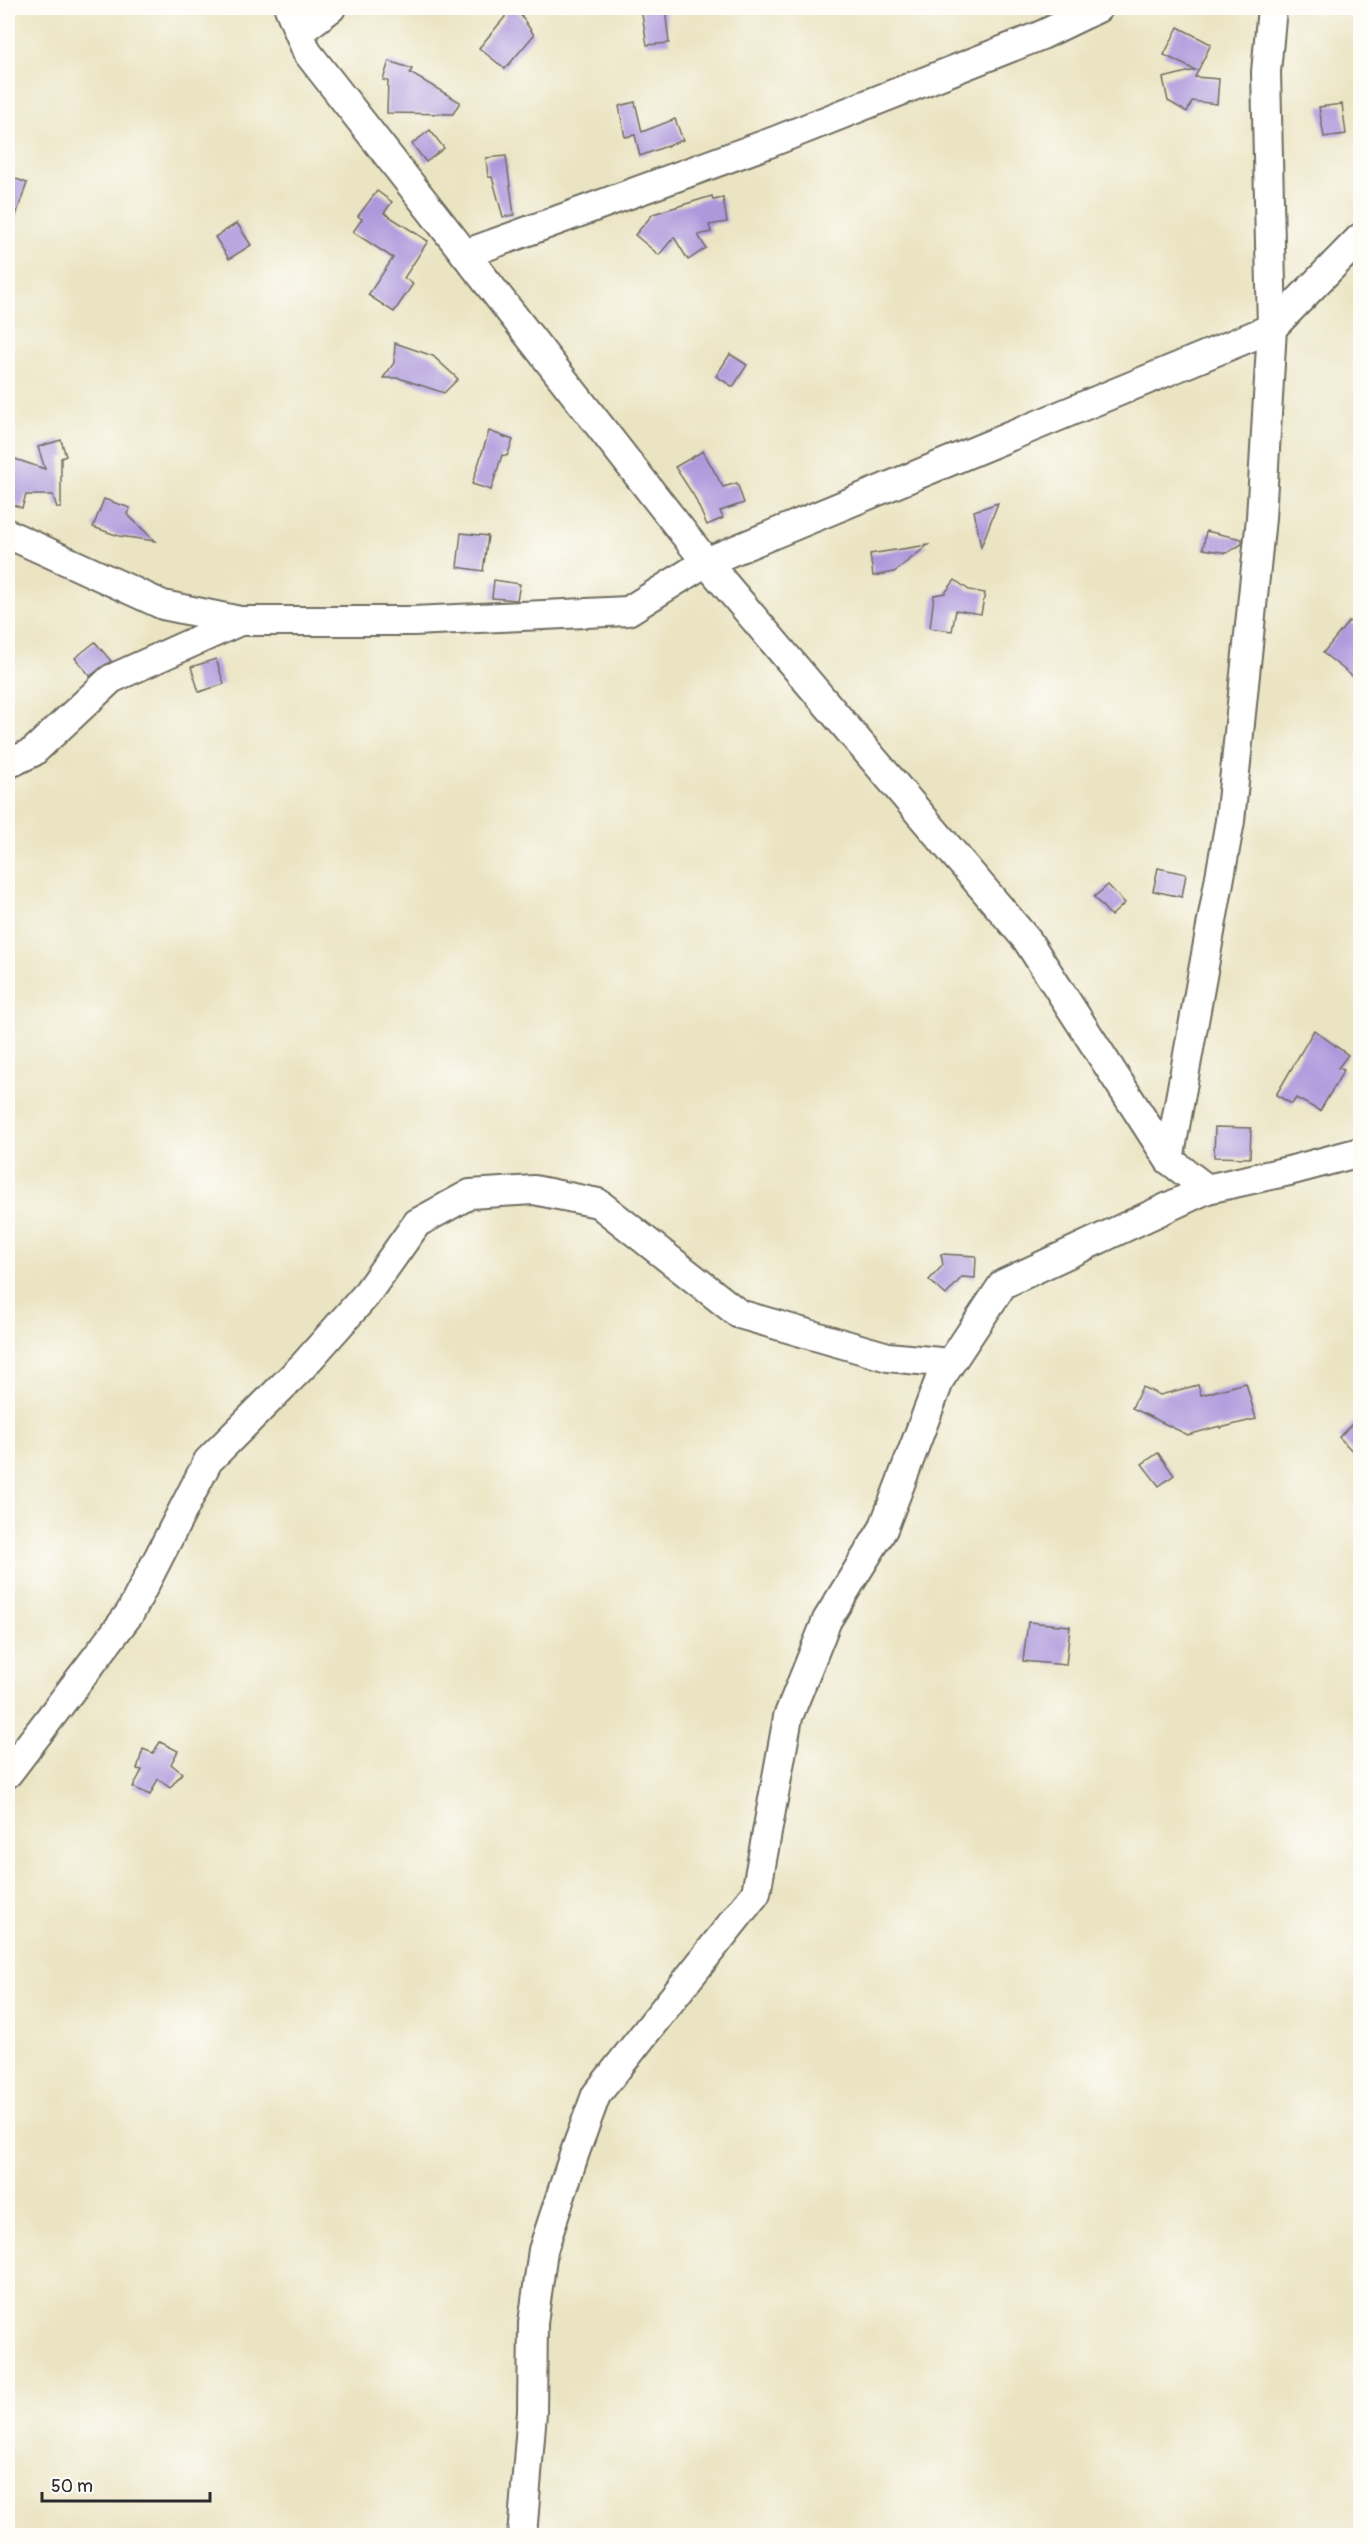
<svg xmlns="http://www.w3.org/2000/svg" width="1368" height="2543" font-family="Pangolin,sans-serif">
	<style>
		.building { fill: #ae98dc }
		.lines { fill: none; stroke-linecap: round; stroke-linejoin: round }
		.minor-casing { stroke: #6e6c60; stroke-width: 32 }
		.minor { stroke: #fff; stroke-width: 28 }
	</style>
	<rect width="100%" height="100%" fill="#fdfcf7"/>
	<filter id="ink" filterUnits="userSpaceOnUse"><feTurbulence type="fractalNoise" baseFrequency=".0167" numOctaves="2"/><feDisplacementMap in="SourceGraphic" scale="12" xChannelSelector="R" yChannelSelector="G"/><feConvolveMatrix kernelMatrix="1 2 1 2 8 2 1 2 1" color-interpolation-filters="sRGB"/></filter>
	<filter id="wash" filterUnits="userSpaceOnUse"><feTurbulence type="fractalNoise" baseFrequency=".008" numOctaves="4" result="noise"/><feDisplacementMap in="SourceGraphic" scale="24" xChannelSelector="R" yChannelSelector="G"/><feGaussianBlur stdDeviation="1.35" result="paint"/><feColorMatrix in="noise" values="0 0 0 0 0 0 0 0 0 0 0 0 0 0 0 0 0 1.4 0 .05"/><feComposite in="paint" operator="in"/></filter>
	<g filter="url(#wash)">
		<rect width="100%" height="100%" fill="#ebe4c3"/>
		<g id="blocks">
			<g class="building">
				<path d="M505,8H516L534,35L505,69L479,48L505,17Z"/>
				<path d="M641,8H665L669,43L647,45Z"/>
				<path d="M1178,27L1211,44L1195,77L1219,79L1217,104L1192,101L1187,112L1168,101L1163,78L1195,70L1164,55Z"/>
				<path d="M389,61L412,69L410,73L460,102L453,114L387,113L388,81L383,80Z"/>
				<path d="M635,102L642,132L675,119L683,140L640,156L635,135L625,137L619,106Z"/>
				<path d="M1342,104L1346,134L1324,137L1319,107Z"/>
				<path d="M430,130L444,148L426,162L412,144Z"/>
				<path d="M506,156L514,215L503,217L492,177H488L486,158Z"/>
				<path d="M8,176L27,183L11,230H8Z"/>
				<path d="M377,191L392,202L384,213L428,241L404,278L413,284L394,312L368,295L393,258L353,232L362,219L358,216Z"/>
				<path d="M712,196L713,200L723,198L727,222L709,225L711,232L698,235L706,248L688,260L674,237L659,255L635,235L653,214Z"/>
				<path d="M237,223L251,245L229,259L215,237Z"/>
				<path d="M395,343L433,356L458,379L444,393L399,378H383L394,363Z"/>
				<path d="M730,354L747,365L733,387L716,376Z"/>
				<path d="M489,431L513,440L507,456L502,455L491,490L472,484Z"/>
				<path d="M61,440L66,456L61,458V508H57L53,495H26L22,508L8,503V481L15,459L45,469L38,447Z"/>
				<path d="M703,451L723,487L737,483L744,503L720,511L723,518L707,525L694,496L675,467Z"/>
				<path d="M104,499L130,508L127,514L155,541L119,536L93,527Z"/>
				<path d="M998,503L981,547L974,511Z"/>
				<path d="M1206,531L1242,539V544L1227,553L1203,549Z"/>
				<path d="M461,533L488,536L483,571L457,567Z"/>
				<path d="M928,545L894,572L873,576L870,554Z"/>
				<path d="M494,580L520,584L517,600L492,598Z"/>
				<path d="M955,580L969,590L985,593L981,614L956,610L952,631L930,628L934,595L945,593Z"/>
				<path d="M1349,621L1360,629V682L1323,653Z"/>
				<path d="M95,642L111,661L90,676L75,658Z"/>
				<path d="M216,659L224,684L199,692L191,667Z"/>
				<path d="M1158,868L1186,874L1182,897L1153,891Z"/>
				<path d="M1108,885L1125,903L1111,916L1094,897Z"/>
				<path d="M1314,1030L1348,1055L1338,1068L1344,1070L1320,1111L1296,1098L1292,1104L1276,1095Z"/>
				<path d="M1215,1127L1251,1128L1250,1158L1214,1157Z"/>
				<path d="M941,1254L976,1256L975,1278L962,1277L946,1295L929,1280L943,1265Z"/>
				<path d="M1246,1383L1256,1419L1220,1428V1426L1188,1435L1132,1408L1142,1387L1160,1395L1198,1385L1201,1395Z"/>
				<path d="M1360,1416V1459L1339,1437Z"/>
				<path d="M1158,1453L1174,1475L1159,1486L1142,1464Z"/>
				<path d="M1028,1622L1070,1626L1066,1665L1023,1661Z"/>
				<path d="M160,1742L178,1751L171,1764L182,1773L170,1788L158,1779L150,1795L133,1787L142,1770L137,1769L143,1749L153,1753Z"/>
			</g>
		</g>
	</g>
	<g filter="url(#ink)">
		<use href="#blocks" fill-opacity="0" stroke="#6e6c60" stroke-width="1.5"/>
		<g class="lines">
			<g class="minor-casing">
				<g id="minor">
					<path d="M289,8L307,52L706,562L1027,940L1169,1160L1207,1189L1289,1171L1360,1152"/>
					<path d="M299,32L331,8"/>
					<path d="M465,254L772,142L1042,35L1098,8"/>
					<path d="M8,534L163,605L240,621H413L628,611L706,562L1272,328L1360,238"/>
					<path d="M8,764L33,752L111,679L240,621"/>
					<path d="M1169,1160L1230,821L1261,518L1272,328L1266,72L1272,8"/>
					<path d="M8,1773L130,1613L208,1461L303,1366L365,1296L417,1223L470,1194L534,1190L598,1203L739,1314L888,1357L950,1363"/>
					<path d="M522,2536L532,2412L533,2323L543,2250L575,2152L596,2095L756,1893L788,1717L827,1620L883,1529L940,1379L1003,1284L1207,1189"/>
				</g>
			</g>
			<use href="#minor" class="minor"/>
		</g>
	</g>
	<rect width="1368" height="2543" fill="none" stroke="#fdfcf7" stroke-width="30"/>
	<path d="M42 2492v9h168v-9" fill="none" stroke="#2b2b2b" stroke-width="3"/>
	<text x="51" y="2492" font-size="18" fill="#2b2b2b" stroke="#fdfcf7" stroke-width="4.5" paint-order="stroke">50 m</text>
</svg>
